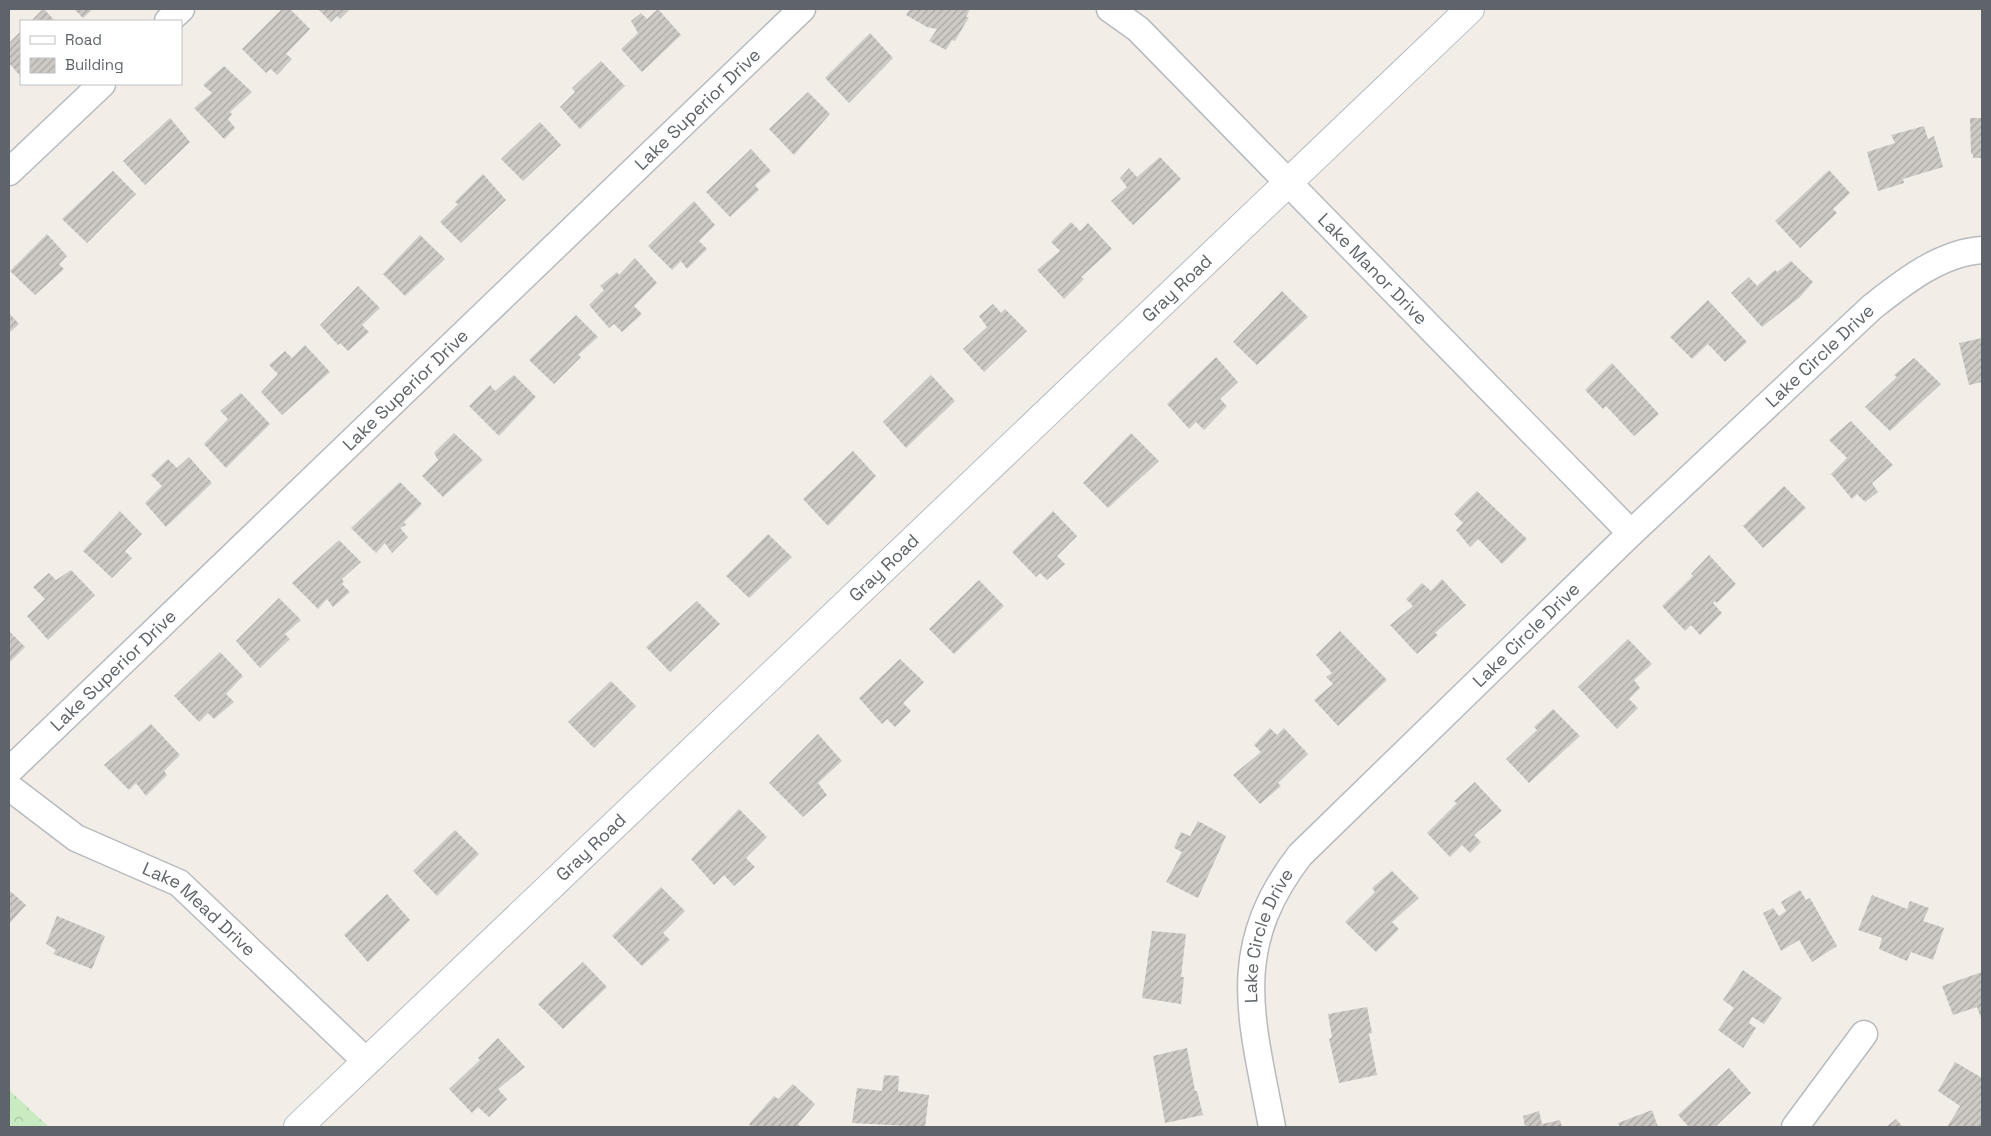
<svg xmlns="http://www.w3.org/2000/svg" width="1991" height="1136" font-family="'Space Grotesk',sans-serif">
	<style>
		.forest { fill: url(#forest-crowns) }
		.building { fill: url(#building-hatch) }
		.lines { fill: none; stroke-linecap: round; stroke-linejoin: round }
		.street-casing { stroke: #b7bbbf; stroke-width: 29 }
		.secondary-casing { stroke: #b5bbc0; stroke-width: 30 }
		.street { stroke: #fff; stroke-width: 26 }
		.secondary { stroke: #fff; stroke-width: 28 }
		.labels { text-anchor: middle; stroke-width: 5; stroke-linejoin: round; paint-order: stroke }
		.street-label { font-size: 18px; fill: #5e6469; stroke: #fff }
	</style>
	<defs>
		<pattern id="forest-crowns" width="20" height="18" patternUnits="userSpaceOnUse" patternTransform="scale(1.25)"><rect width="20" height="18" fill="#c8ebc2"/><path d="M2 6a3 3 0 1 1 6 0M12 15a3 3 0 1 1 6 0" fill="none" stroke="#a6c2a2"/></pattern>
		<pattern id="building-hatch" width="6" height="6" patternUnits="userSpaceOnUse" patternTransform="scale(1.25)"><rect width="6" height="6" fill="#cdc9c4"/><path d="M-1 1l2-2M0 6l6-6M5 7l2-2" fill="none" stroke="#aaa7a3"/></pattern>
	</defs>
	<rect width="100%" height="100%" fill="#f2eee7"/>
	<path class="forest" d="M9,1090L49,1127H9Z"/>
	<g class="building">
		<path d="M44,9L55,21H31L43,9Z"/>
		<path d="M74,9H93L83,18Z"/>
		<path d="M282,9H290L310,29L286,54L292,59L277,75L271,69L266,73L242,49Z"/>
		<path d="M318,9H350L340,19L337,16L331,22Z"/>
		<path d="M658,9L681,35L642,72L621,49L638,33L631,21L641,13L647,19Z"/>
		<path d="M910,9H970L966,17H969L955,41L952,40L946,50L929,41L937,29L927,27L906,15Z"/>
		<path d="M21,31V77L9,63V43Z"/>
		<path d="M870,33L893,58L849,103L825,78Z"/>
		<path d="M601,61L625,86L580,129L560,107L575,92L572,88Z"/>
		<path d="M224,66L252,92L230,112L232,114L228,119L235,128L224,139L194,108L212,93L203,85Z"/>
		<path d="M808,92L830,114L794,155L769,129Z"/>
		<path d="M170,118L190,142L145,185L123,161Z"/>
		<path d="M1970,118H1982V158H1973V154H1971Z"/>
		<path d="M540,122L561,145L523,181L501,159Z"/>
		<path d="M1924,126L1928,139L1934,136L1943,167L1903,179L1904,183L1878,191L1867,152L1895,143L1891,135Z"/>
		<path d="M751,149L771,171L755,185L759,190L730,217L706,192Z"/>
		<path d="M1160,157L1181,179L1133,225L1111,201L1127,187L1120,178L1129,168L1137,177Z"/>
		<path d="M1829,170L1850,193L1833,209L1837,213L1800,248L1775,221Z"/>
		<path d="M113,171L136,194L87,243L62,219Z"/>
		<path d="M483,174L506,200L461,243L440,222L458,204L455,202Z"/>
		<path d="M694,201L715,225L699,241L707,249L687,269L681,261L672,270L648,246Z"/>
		<path d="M1071,222L1080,231L1088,223L1112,249L1081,277L1084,279L1064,299L1037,270L1060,251L1051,242Z"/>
		<path d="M47,234L67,256L59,264L64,269L35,295L10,271Z"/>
		<path d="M420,235L445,259L405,296L383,274Z"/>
		<path d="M635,258L657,283L634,306L642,314L622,332L614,324L609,328L589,305L604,290L600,286L617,272L619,275Z"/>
		<path d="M1791,261L1813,282L1800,297L1762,327L1731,293L1749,277L1757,286L1775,270L1777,272Z"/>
		<path d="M358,286L380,308L362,325L369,332L348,351L340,343L338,345L320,325Z"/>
		<path d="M1282,291L1308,317L1257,365L1233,342Z"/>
		<path d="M1708,300L1747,342L1725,362L1708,344L1692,359L1670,337Z"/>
		<path d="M993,304L1001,313L1005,309L1027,331L984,372L963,349L987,327L979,316Z"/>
		<path d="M9,313L19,324L9,333Z"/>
		<path d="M576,315L598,337L578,355L581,357L554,384L529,360Z"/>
		<path d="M1982,338V382L1969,385L1959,343Z"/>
		<path d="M305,345L330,372L282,415L261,392L278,374L269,365L285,351L292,358Z"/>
		<path d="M1216,357L1238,382L1220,399L1227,406L1204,430L1196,422L1189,429L1167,404Z"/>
		<path d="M1914,358L1941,384L1890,431L1865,407L1897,377L1894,375Z"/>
		<path d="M1612,363L1659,414L1634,436L1606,406L1603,409L1585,390Z"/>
		<path d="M514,375L536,397L499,436L469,406L490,385L495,391Z"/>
		<path d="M931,375L955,401L906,448L883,422Z"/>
		<path d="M241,393L270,424L226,468L204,444L228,419L220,411Z"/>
		<path d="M1851,421L1893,465L1872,483L1878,492L1865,502L1857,494L1852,499L1831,474L1847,458L1829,440Z"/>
		<path d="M454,433L483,460L443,497L422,476L438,460L434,453Z"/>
		<path d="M1131,433L1159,461L1108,508L1083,483Z"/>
		<path d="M853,451L876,476L828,526L803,499Z"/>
		<path d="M189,457L212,483L166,527L145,503L162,486L151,475L168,459L177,468Z"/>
		<path d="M400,482L422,504L404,522L406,525L400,528L408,537L392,553L385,543L376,553L351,528Z"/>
		<path d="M1784,486L1806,508L1763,548L1743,526Z"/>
		<path d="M1477,491L1527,539L1502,564L1478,539L1470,547L1456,530L1463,523L1454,514Z"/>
		<path d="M120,511L142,534L125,551L132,558L112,578L83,551Z"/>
		<path d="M1053,511L1077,536L1057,556L1065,564L1047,580L1040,573L1036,577L1012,552Z"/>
		<path d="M768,534L792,557L749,598L726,576Z"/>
		<path d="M339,540L361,562L342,579L344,582L342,584L350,592L333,607L327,599L318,609L292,583Z"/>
		<path d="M1709,555L1736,584L1717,603L1715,601L1713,603L1722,613L1700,635L1691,625L1685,631L1662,606L1693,576L1691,574Z"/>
		<path d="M71,570L95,595L48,640L27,616L45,599L33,587L49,573L56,580Z"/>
		<path d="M1442,579L1466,605L1435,633L1438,635L1417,654L1390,625L1413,606L1406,599L1422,583L1431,591Z"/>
		<path d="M979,580L1004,606L954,654L929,629Z"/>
		<path d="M279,598L301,620L285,634L290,639L260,668L236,641Z"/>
		<path d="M697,601L720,624L670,672L646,647Z"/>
		<path d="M9,631L25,647L9,663Z"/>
		<path d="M1340,631L1387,680L1338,726L1314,700L1333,684L1326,677L1332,673L1316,655Z"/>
		<path d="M1628,639L1652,664L1634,680L1640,688L1629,699L1638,708L1617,729L1578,687Z"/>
		<path d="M220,652L243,676L226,694L234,702L214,719L208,713L199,722L174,696Z"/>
		<path d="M900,659L924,682L903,703L911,711L895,727L887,719L882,724L859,698Z"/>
		<path d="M611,681L636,706L594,748L568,722Z"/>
		<path d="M1553,709L1580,736L1529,783L1506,759L1537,730L1534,727Z"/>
		<path d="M151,724L180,755L164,771L167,775L146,796L136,783L129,790L104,765Z"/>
		<path d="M1270,728L1277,735L1284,728L1308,754L1278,783L1281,786L1260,804L1233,775L1261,752L1254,745Z"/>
		<path d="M818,734L842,761L818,783L827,795L803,817L769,783Z"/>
		<path d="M1475,782L1502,811L1474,835L1481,842L1470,853L1462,845L1450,857L1427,833L1457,803L1454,801Z"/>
		<path d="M739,809L767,837L746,858L755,867L734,886L724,875L714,885L691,859Z"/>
		<path d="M1198,821L1226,836L1198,898L1166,882L1182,852L1174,848L1181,832L1190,836Z"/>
		<path d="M455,830L479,854L437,896L413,871Z"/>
		<path d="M1392,871L1419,898L1392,922L1399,929L1376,952L1345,922L1375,892L1372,888Z"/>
		<path d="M661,887L685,911L663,933L670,940L642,966L612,936Z"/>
		<path d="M9,890L26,905L9,924Z"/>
		<path d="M1800,890L1806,900L1810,898L1837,946L1812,962L1799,940L1781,951L1763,913L1773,908L1779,916L1786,911L1781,902Z"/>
		<path d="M387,894L410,920L368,962L344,935Z"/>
		<path d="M1872,895L1907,909L1910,901L1929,908L1923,921L1944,928L1933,960L1911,952L1907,961L1879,949L1882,938L1858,930Z"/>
		<path d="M57,916L105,936L92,969L53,954L56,950L46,944Z"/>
		<path d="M1152,931L1186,934L1181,977H1184L1181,1004L1142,998Z"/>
		<path d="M583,962L607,987L563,1029L538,1004Z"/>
		<path d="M1743,970L1782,998L1764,1024L1752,1017L1749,1023L1756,1028L1743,1048L1718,1030L1734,1008L1723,1000Z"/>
		<path d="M1982,972V1021L1977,1007L1953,1015L1942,986Z"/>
		<path d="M1367,1007L1372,1033L1369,1034L1377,1075L1339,1083L1329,1039L1332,1037L1328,1014Z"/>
		<path d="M498,1038L525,1067L498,1089L507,1099L489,1117L478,1107L472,1113L449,1089L480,1060L478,1058Z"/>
		<path d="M1187,1048L1195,1091H1197L1203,1115L1165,1123L1153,1056Z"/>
		<path d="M1955,1062L1982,1078V1127H1947L1960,1106L1938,1091Z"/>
		<path d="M1729,1068L1751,1093L1715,1127H1689L1678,1115Z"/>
		<path d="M884,1075L899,1076L898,1091L929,1095L925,1127L852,1123L857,1088L882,1091Z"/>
		<path d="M793,1084L815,1104L798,1124L801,1127H752L749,1124L774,1096L778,1099Z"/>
		<path d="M1652,1110L1658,1127H1620L1618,1123Z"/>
		<path d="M1539,1111L1542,1124L1560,1120L1562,1127H1525L1523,1116Z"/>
		<path d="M1896,1119L1903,1127H1886Z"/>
	</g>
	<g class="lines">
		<g class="street-casing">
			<g id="street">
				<path id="s1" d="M1110,9L1138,29L1631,533"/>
				<path d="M168,21L181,9"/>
				<path d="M9,172L102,84"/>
				<path id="s2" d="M9,771L802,9"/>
				<path id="s3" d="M9,787L76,838L179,883L367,1062"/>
				<path id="s4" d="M1272,1127C1252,1019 1227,950 1300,855L1631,533L1872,307C1904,282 1940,253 1982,250"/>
				<path d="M1795,1127L1864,1034"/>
			</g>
		</g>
		<g class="secondary-casing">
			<g id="secondary">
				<path id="s5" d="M298,1127L1470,9"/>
			</g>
		</g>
		<use href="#street" class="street"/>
		<use href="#secondary" class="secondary"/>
	</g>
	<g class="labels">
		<g class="street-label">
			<text dy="6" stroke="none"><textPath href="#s2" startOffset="955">Lake Superior Drive</textPath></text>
			<text dy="6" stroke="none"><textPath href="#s1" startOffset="370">Lake Manor Drive</textPath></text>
			<text dy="6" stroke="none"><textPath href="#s5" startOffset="1215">Gray Road</textPath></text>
			<text dy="6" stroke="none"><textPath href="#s4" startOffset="1006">Lake Circle Drive</textPath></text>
			<text dy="6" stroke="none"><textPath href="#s2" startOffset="550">Lake Superior Drive</textPath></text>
			<text dy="6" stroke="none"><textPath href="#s5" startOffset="810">Gray Road</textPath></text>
			<text dy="6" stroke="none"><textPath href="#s4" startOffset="601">Lake Circle Drive</textPath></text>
			<text dy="6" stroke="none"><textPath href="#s2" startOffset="145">Lake Superior Drive</textPath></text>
			<text dy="6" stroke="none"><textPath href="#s5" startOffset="405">Gray Road</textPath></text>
			<text dy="6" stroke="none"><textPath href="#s3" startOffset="228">Lake Mead Drive</textPath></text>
			<text dy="6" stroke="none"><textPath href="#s4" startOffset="196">Lake Circle Drive</textPath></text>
		</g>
	</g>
	<rect width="1991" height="1136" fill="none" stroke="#5e6469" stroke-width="20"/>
	<rect x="20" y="20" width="162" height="65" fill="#ffffff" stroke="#bfc1c3"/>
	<rect x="30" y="36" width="25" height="8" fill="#ffffff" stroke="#bfc1c3"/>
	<text x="65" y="45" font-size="15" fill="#5e6469">Road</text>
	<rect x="30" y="58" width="25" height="15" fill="url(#building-hatch)" stroke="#bfc1c3"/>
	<text x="65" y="70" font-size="15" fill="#5e6469">Building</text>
</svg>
